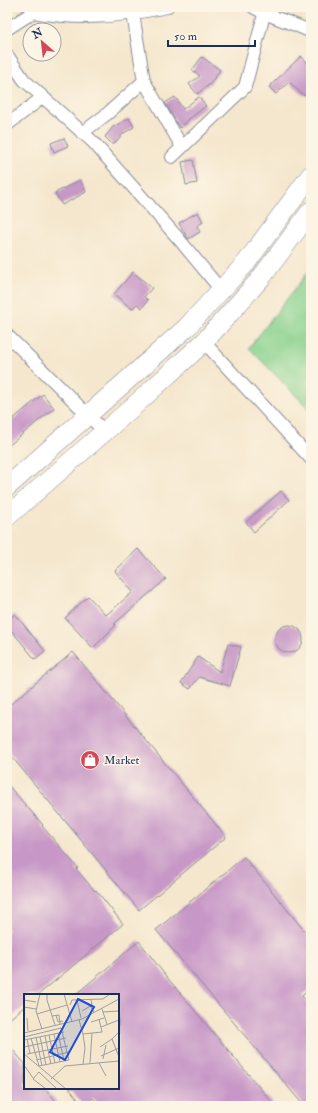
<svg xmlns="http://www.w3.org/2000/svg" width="318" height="1113" font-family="'IM FELL Double Pica',serif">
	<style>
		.green { fill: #89d28e; stroke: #528076 }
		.building { fill: #c798c7 }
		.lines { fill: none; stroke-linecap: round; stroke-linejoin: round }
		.minor-casing { stroke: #888b96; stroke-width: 14 }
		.primary-casing { stroke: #888b96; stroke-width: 20 }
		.minor { stroke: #fff; stroke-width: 12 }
		.primary { stroke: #fff; stroke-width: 19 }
		.labels { text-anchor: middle; stroke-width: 3; stroke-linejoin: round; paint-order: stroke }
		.poi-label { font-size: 12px; fill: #1b2f5e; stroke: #fcf5e5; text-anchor: start }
		.inset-road { fill: none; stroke: #9e9da1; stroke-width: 1 }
		.view { fill: #1d4ed8; fill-opacity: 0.15; stroke: #1d4ed8; stroke-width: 2 }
		.inset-edge { fill: none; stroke: #1b2f5e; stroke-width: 2 }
	</style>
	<rect width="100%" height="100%" fill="#fcf5e5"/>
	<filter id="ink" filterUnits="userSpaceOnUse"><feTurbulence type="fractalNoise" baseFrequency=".025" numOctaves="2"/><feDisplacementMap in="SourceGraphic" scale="8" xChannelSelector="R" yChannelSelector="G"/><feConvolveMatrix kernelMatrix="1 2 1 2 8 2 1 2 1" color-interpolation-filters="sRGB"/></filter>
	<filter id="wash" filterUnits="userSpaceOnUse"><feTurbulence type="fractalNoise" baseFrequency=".012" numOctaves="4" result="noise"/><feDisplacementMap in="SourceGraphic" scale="16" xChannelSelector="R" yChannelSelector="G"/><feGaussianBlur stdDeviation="0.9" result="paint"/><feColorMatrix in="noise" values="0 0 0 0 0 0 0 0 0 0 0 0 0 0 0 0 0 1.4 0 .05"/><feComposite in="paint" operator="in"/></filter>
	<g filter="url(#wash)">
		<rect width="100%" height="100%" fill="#f5e7cd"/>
		<path class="green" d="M311,268V411L249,348Z"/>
		<g id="blocks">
			<g class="building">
				<path d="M301,56L311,67V99L305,94L304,96L289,82L276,94L269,87Z"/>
				<path d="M202,57L220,70L210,84L197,94L189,84L200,76L192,70Z"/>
				<path d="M175,97L183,109L199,97L206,106L189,119L180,128L165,103Z"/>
				<path d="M129,118L134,127L124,133L113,145L105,137L113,127Z"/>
				<path d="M64,138L68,146L54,152L51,143Z"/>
				<path d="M193,160L197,183L186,185L182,162Z"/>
				<path d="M80,180L86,192L62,205L55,193Z"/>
				<path d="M198,212L203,222L197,226L200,232L188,239L179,223Z"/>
				<path d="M133,272L152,288L144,297L148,300L142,308L137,304L132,309L114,294Z"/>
				<path d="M43,394L54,408L7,447V424Z"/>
				<path d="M281,491L289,500L254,532L246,522Z"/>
				<path d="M138,549L166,579L114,624L116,625L93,648L65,618L88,596L106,615L133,592L115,571Z"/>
				<path d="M15,614L45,651L35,659L7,625V620Z"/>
				<circle cx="289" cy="639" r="14"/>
				<path d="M228,644L241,647L230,686L199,677L190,689L181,683L198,657L220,672Z"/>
				<path d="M73,652L226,837L139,910L7,751V707Z"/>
				<path d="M7,784L43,825L42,826L78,868L76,869L95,891L96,890L123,924L38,995H25V1006L7,1021Z"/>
				<path d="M244,857L311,939V987L302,996L311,1007V1106H304L156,930Z"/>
				<path d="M139,941L165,975L275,1106H100L93,1098L83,1106L69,1088H118V995H75Z"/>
				<path d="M12,1049L25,1064V1088H45L60,1106H7V1053Z"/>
			</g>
		</g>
	</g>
	<g filter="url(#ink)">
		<use href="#blocks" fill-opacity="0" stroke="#888b96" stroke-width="1"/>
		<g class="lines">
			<g class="minor-casing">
				<g id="minor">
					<path d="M253,7C271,18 292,22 311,32"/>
					<path d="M33,12C83,21 118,17 167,7"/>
					<path d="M133,14L144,81L182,147"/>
					<path d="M7,29L38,9"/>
					<path d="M7,55L24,80L93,142L178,238L221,290"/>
					<path d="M7,125L43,97"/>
					<path d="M82,133L107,114L144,81"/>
					<path d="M172,157L245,87L266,7"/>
					<path d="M7,335L105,432"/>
					<path d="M204,342L311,459"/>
				</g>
			</g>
			<g class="primary-casing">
				<g id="primary">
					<path d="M7,487L187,327L246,263L311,175"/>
					<path d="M7,517L135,405L204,342L261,278L311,211"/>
				</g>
			</g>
			<use href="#minor" class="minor"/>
			<use href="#primary" class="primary"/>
		</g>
	</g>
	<defs>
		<g id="shop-disc" transform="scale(1)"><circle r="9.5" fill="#d1495b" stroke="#fcf5e5"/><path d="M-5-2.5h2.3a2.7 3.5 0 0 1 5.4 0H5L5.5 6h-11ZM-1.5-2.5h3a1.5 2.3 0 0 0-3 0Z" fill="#fff"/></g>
	</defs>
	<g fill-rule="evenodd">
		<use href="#shop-disc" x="90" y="760"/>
	</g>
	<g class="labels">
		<g class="poi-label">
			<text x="104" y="764">Market</text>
		</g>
	</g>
	<g transform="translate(24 994)">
		<rect width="95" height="95" fill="#f5e7cd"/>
		<path class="inset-road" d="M16,0L12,17L18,35M23,0V6L31,31M40,0L48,28M0,6L12,8M53,6L57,24M56,6L65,10L70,18M46,11L48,6L79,5L86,0M0,13L12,15M78,15L83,30M58,17L68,11L67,6M79,18L95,17M13,20L43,11M32,21L34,28L39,27M28,22L35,21L36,30M3,24L4,37M55,26L59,40M67,28L80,24M77,33L95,26M95,38L88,45L95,63M0,39L58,25L95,5M34,39L40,67M30,40L36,68M25,41L31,69M21,42L27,70M0,43L37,34L45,66L15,72L7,44M12,43L18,72M16,43L22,71M3,45L6,59M0,46L40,38M0,53L42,44M76,53L88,45M0,60L42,95M3,60L44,52M77,62L95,54M79,65L82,51M12,66L45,58M66,69L68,39M75,69L82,82M59,70L61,54L59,40L78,38L75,25M0,71L9,84M27,85L41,72L95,67M22,95L9,85L15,78L33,95"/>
		<path class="view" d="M54,5L70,13L41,66L26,58Z"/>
		<rect width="95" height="95" class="inset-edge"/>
	</g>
	<rect width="318" height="1113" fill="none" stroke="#fcf5e5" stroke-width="24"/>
	<g transform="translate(42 42) rotate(332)"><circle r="19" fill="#fcf5e5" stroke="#a2a6af"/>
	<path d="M0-3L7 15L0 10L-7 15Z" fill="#d1495b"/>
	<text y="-6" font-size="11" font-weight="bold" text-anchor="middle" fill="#1b2f5e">N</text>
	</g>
	<path d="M168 40v6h87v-6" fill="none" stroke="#1b2f5e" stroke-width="2"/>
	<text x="174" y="40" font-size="12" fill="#1b2f5e" stroke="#fcf5e5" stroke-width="3" paint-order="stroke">50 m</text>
</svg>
